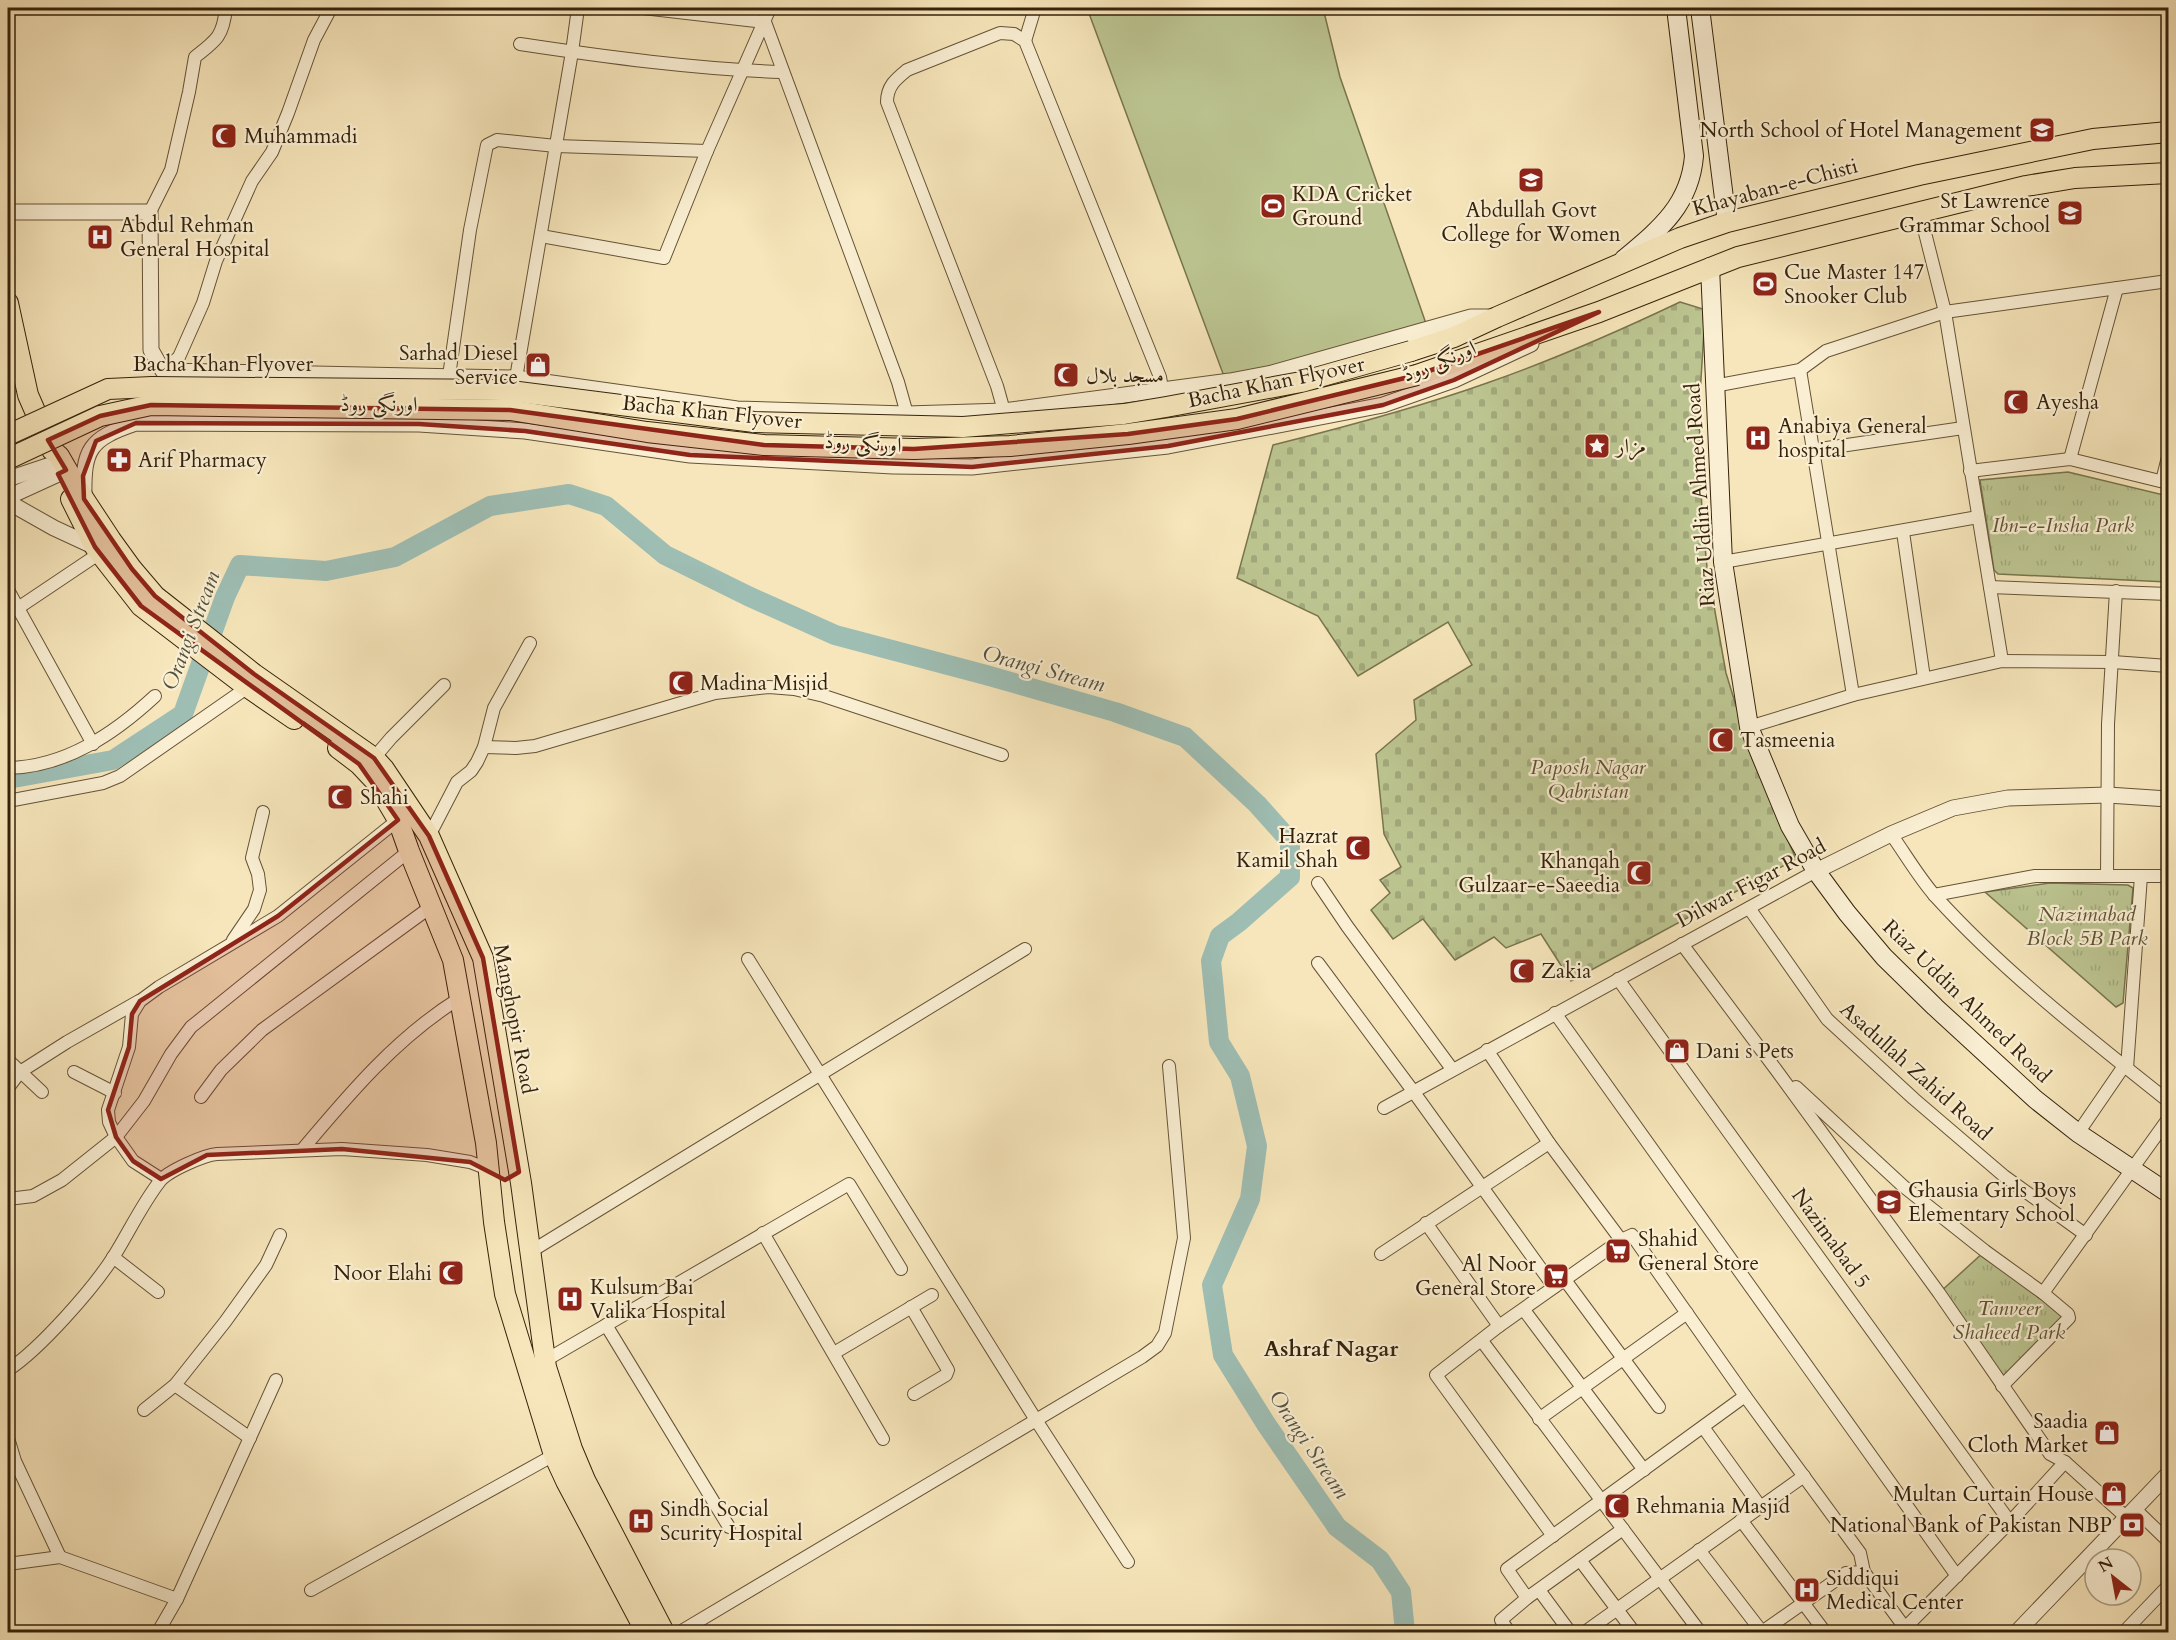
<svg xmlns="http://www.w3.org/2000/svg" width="2176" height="1640" font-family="Cardo,Amiri,serif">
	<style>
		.grass { fill: url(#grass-tufts); stroke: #78744e; stroke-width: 1.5 }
		.cemetery { fill: url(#cemetery-stones); stroke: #78744e; stroke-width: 1.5 }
		.pitch { fill: #bcc591; stroke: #78744e; stroke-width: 1.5 }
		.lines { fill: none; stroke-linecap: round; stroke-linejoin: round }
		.river { stroke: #9ebeb4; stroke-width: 20 }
		.minor-casing { stroke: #665337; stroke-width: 14 }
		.tertiary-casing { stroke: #665337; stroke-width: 17 }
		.secondary-casing { stroke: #35220b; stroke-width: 20 }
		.primary-casing { stroke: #35220b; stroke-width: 22 }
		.minor { stroke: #faefd3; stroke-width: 12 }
		.tertiary { stroke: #faefd3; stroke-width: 15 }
		.secondary { stroke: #faefd3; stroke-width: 18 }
		.primary { stroke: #f7e6bb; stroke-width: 20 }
		.primary-bridge-casing { stroke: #35220b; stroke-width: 22; stroke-linecap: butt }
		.primary-bridge { stroke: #f7e6bb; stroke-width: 20 }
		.marked { fill: #8f2418; fill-opacity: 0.2; stroke: #8f2418; stroke-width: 4.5; stroke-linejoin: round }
		.labels { text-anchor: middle; stroke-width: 4.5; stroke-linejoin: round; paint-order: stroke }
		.poi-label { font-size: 21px; fill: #35220b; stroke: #faefd3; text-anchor: start }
		.street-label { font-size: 21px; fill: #35220b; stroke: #faefd3 }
		.park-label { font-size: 21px; font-style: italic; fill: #5e5333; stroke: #faefd3 }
		.water-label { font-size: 22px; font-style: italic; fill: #54513e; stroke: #faefd3 }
		.neighbourhood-label { font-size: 22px; font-weight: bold; fill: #35220b; stroke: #faefd3 }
	</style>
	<defs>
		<pattern id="grass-tufts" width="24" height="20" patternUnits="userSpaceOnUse" patternTransform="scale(1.5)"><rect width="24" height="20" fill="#bcc591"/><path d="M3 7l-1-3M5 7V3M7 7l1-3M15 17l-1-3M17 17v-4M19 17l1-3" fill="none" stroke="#a2a97c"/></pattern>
		<pattern id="cemetery-stones" width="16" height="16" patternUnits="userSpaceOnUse" patternTransform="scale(1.5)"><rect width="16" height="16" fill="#bcc591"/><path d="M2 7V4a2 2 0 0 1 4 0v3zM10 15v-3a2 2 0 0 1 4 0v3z" fill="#a2a97c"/></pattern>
	</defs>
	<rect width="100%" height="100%" fill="#f7e6bb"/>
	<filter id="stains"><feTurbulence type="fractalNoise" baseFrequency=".00333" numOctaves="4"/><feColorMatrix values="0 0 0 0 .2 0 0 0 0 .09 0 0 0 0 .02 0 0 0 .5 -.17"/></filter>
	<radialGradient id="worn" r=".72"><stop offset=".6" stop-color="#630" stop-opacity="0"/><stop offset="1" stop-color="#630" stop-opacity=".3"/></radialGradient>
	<g class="grass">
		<path d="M2068,472L2168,496L2167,582L1998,574L1994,570L1980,480Z"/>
		<path d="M2050,883L2128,885L2133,888L2123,1003L2116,1007L1985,892Z"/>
		<path d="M1985,1251L2069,1318L2002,1386L1939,1293Z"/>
	</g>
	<path class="cemetery" d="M1680,302L1703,309L1704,331L1699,411L1702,516L1707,567L1726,673L1752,758L1796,859L1571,981L1541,934L1506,948L1494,937L1455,960L1423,919L1393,939L1371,910L1390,893L1380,880L1401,867L1384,834L1376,754L1416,720L1414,700L1472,665L1448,622L1358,676L1318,616L1237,578L1273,445C1345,427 1417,408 1487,383C1553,360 1617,332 1680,302Z"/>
	<path class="pitch" d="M1087,8H1323L1340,77L1430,335L1225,379Z"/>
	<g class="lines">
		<path class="river" d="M8,779L113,760L183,714L225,597L240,565L326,571L395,557L490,506L569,494L606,506L665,555L748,596L835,635L986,675L1115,712L1185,737L1257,804L1290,841V877L1239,922L1220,936L1211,961L1219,1042L1240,1076L1257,1146L1250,1199L1212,1285L1223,1355L1266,1424L1337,1527L1380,1560L1401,1592L1405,1632"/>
		<g class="minor-casing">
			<g id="minor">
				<path d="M643,8L765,22"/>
				<path d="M765,22L898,382L907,414"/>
				<path d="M1025,41L1035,8"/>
				<path d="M520,44C606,57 695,69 782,72"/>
				<path d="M150,212L171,170L189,92L195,57C217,40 223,36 226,8"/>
				<path d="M1920,213L1945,312L2002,661"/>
				<path d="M541,236L664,258L707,151L770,8"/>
				<path d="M1800,370L1853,695"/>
				<path d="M163,371L179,357L203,303L216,261L252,181L272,152L288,113L314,40L331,8"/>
				<path d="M449,376L470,230L487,145L497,140L556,146L707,151"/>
				<path d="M516,378L572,52L578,8"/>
				<path d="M1714,386L1800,370L1826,351L1945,312L2168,281"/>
				<path d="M1004,411L997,386L887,102C887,86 896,79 907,70L1000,33L1014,34L1025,41L1160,377L1162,389"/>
				<path d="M1813,450L1963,428"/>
				<path d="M2070,459L2117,288"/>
				<path d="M1970,471L2070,459L2168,483"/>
				<path d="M2162,481L2168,457"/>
				<path d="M1903,532L1924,678"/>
				<path d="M1723,562L1978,517"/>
				<path d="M1990,587L2168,594"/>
				<path d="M8,590L93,744"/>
				<path d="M18,608L100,553"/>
				<path d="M1749,727L1853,695L2002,661L2113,662L2168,666"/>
				<path d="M484,747L516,748L535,746L715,693L769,687L794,689L824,696L1002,755"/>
				<path d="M374,758L391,738L444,685"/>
				<path d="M8,768C65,767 114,734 155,696"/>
				<path d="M8,801L103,783L120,776L248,687"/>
				<path d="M1891,834C1906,855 1919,878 1936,897C2005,973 2088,1037 2168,1101"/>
				<path d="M429,836L457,782L471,771L477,762L484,747L494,708L530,643"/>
				<path d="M2107,876L2108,724L2116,591"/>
				<path d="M1318,883L1347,926L1452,1069"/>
				<path d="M1934,895L2035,876H2168"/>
				<path d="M1749,908L1827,1019L1914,1099L2004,1176L2086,1235"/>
				<path d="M233,940L254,909L260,890L258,874L252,858L263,812"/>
				<path d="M1682,944L1777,1071L1939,1293L2050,1454L2065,1462L2127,1518"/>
				<path d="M748,959L1036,1420L1128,1562"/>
				<path d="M1318,963L1413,1091L1554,1287"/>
				<path d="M1618,979L2010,1522"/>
				<path d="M1555,1013L1957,1576"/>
				<path d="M1487,1050L1549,1143L1621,1240"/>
				<path d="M8,1060L42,1092"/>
				<path d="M2127,1068L2141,876"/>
				<path d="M74,1072L115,1093"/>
				<path d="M1796,1087L1903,1186L1985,1251L2043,1293L2068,1314L2069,1318L2002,1386"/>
				<path d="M8,1088L20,1072L67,1042L139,1001"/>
				<path d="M201,1097L221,1070L262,1030L432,906"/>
				<path d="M1384,1108L1816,871"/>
				<path d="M2078,1133L2124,1066"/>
				<path d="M302,1150C349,1094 397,1037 460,998"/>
				<path d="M161,1179L133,1161L116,1137L109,1122L108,1110L129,1047L132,1014L140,1001L159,987L278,916L398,820"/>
				<path d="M8,1199L33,1196L62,1180L116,1137L144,1101L171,1054L191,1027L409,851"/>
				<path d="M1426,1223L1499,1326"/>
				<path d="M763,1233L883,1439"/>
				<path d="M530,1252L1025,949"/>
				<path d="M1381,1254L1549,1143"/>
				<path d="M113,1257L158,1292"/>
				<path d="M1565,1280L1659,1407"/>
				<path d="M2043,1293L2168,1119"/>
				<path d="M911,1307L948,1370L946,1375L914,1394"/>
				<path d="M1524,1310L1644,1470"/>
				<path d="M606,1325L729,1527"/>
				<path d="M1482,1341L1700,1632"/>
				<path d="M834,1353L932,1295"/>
				<path d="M546,1360L849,1184L901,1269"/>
				<path d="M8,1370C40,1349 93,1289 114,1256C129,1232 142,1204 160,1181C168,1171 204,1155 217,1154L342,1149L427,1155L470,1162L488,1169"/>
				<path d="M175,1385L250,1438"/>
				<path d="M144,1410L175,1385L225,1322L266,1265L280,1235"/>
				<path d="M1539,1419L1687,1313"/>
				<path d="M1703,1427L1760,1506"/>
				<path d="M8,1438L15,1461L60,1557"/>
				<path d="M2135,1509L2168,1541"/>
				<path d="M1741,1520L1825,1632"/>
				<path d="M1623,1529L1527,1598L1507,1569L1745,1396"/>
				<path d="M1553,1536L1436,1375L1499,1326L1621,1240L1632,1235L1745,1396L1860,1553L1864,1572"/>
				<path d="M1699,1550L1762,1632L1846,1573L1864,1572L1908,1632"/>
				<path d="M1580,1560L1634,1632"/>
				<path d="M8,1564L60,1557L177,1599"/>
				<path d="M311,1590L554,1455"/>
				<path d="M1539,1590L1570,1632"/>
				<path d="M158,1632L177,1599L276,1380"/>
				<path d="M680,1632L1142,1357L1157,1346L1165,1333L1184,1238L1169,1066"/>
				<path d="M1509,1632L1501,1620L1527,1598"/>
				<path d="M1585,1632L1804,1476"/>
				<path d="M1901,1632L2010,1522L2065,1462"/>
				<path d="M2124,1632L2168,1586"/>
			</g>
		</g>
		<g class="tertiary-casing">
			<g id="tertiary">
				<path d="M8,212H150L151,350L163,371L516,378L737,409L907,414L1004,411L1230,381L1272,373L1471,317H1493"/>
				<path d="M8,479L62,461"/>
				<path d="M8,497L67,470"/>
				<path d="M84,498C83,449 89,439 136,423L419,424L525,431L690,455L893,466L972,467L1168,446L1383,405L1454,380L1531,344"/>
				<path d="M8,502L54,528L95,547"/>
				<path d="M1816,871L1891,834L1953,808L2008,798L2108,795L2168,799"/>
				<path d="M2017,1632L2168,1474"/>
			</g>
		</g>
		<g class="secondary-casing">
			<g id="secondary">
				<path d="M1700,8L1727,222"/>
				<path d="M1624,259C1660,229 1690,205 1694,156L1676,8"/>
				<path d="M1710,267L1723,562L1749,727L1790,826L1816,871L1847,913L1884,957L1935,1007L2035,1099L2078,1133L2168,1193"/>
			</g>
		</g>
		<g class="primary-casing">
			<g id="primary">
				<path d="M8,303L28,395L52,450L59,456L84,499L111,540L132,569L155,596L254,674L374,758L384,769L429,836L483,958L521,1183L546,1367L572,1449L585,1480L664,1632"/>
				<path d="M1411,351L1454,337L1497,317L1680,238L1727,222L1919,175L2093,139L2168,132"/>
				<path d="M1417,375L1599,312L1738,257L2026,186L2075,178L2168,173"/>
				<path d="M71,499L95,547L141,606L243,684L294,719"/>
				<path d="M338,748L359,764L375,781L398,820L409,851L453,960L486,1143L494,1222L505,1294L554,1455L566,1481L646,1632"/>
			</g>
		</g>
		<use href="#minor" class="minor"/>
		<use href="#tertiary" class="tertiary"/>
		<use href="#secondary" class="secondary"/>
		<use href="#primary" class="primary"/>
		<g class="primary-bridge-casing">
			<g id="primary-bridge">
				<path d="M8,435L108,389L152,387L503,390L754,422L963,427L1124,414L1166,407L1301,382L1411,351"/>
				<path d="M8,459L100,416L151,405L510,410L647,432L764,445L914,449L1010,446L1128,434L1237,419L1417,375"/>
			</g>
		</g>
		<use href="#primary-bridge" class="primary-bridge"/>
	</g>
	<path class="marked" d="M1599,312L1454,380L1383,405L1168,446L972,467L690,455L525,431L419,424L136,423L96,441L83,476L84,499L132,569L155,596L254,674L374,758L429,836L483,958L519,1172L505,1180L470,1162L342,1149L207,1155L161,1179L133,1161L116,1137L108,1110L129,1047L132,1014L140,1001L278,916L398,820L359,764L141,606L95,547L58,474L66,470L48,440L100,416L151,405L510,410L764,445L914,449L1128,434L1237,419L1417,375Z"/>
	<defs>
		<g id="school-square" transform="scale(1.35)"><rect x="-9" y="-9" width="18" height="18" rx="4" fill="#8f2418" stroke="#faefd3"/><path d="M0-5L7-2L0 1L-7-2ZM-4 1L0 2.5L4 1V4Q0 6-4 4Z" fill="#fff"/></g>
		<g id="mosque-square" transform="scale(1.35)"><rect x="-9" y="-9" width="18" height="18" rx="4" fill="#8f2418" stroke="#faefd3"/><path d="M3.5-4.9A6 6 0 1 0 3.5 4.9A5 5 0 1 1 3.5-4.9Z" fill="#fff"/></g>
		<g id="stadium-square" transform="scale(1.35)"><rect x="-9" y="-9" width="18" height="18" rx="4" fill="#8f2418" stroke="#faefd3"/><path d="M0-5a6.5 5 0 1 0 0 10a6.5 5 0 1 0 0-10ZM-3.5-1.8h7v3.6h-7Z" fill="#fff"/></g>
		<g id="hospital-square" transform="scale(1.35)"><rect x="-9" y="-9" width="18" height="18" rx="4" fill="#8f2418" stroke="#faefd3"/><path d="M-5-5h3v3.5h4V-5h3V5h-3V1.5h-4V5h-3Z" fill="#fff"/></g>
		<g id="shop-square" transform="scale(1.35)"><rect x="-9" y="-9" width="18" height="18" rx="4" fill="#8f2418" stroke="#faefd3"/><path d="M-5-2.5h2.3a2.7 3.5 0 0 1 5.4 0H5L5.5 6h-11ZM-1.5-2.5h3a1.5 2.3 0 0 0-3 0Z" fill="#fff"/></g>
		<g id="sight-square" transform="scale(1.35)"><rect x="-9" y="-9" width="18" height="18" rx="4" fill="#8f2418" stroke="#faefd3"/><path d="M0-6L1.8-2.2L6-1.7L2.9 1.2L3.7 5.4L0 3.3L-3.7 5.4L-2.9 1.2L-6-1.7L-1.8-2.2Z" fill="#fff"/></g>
		<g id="pharmacy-square" transform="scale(1.35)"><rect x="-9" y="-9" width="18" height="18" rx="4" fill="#8f2418" stroke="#faefd3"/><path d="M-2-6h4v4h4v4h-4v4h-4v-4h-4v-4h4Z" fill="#fff"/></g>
		<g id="supermarket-square" transform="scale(1.35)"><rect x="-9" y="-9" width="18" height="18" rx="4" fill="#8f2418" stroke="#faefd3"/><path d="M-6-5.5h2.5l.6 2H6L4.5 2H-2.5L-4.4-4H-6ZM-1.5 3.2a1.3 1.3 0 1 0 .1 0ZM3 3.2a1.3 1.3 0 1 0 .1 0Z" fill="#fff"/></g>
		<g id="bank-square" transform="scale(1.35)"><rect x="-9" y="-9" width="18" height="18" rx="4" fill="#8f2418" stroke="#faefd3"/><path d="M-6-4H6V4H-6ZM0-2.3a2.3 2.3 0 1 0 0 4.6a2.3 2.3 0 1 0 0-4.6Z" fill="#fff"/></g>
	</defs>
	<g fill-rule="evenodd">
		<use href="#school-square" x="2042" y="130"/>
		<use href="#mosque-square" x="224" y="136"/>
		<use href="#school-square" x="1531" y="180"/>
		<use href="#stadium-square" x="1273" y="206"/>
		<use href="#school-square" x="2070" y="213"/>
		<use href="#hospital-square" x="100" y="237"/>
		<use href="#stadium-square" x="1765" y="284"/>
		<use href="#shop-square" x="538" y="365"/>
		<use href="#mosque-square" x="1066" y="375"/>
		<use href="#mosque-square" x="2016" y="402"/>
		<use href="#hospital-square" x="1758" y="438"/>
		<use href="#sight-square" x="1597" y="446"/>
		<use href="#pharmacy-square" x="119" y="460"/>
		<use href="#mosque-square" x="681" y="683"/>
		<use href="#mosque-square" x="1721" y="740"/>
		<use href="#mosque-square" x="340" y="797"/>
		<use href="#mosque-square" x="1358" y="848"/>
		<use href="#mosque-square" x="1639" y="873"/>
		<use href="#mosque-square" x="1522" y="971"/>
		<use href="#shop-square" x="1677" y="1051"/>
		<use href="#school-square" x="1889" y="1202"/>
		<use href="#supermarket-square" x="1618" y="1251"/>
		<use href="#mosque-square" x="451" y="1273"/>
		<use href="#supermarket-square" x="1556" y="1276"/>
		<use href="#hospital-square" x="570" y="1299"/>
		<use href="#shop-square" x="2107" y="1433"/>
		<use href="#shop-square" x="2114" y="1494"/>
		<use href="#mosque-square" x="1617" y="1506"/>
		<use href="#hospital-square" x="641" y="1521"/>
		<use href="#bank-square" x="2132" y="1525"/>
		<use href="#hospital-square" x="1807" y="1590"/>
	</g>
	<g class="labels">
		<g class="poi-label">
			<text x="2022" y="137" text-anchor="end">North School of Hotel Management</text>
			<text x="244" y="143">Muhammadi</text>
			<text x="1292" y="201">KDA Cricket<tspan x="1292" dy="24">Ground</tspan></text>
			<text x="2050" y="208" text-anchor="end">St Lawrence<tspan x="2050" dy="24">Grammar School</tspan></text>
			<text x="1531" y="217" text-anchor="middle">Abdullah Govt<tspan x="1531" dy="24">College for Women</tspan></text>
			<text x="120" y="232">Abdul Rehman<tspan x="120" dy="24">General Hospital</tspan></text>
			<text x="1784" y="279">Cue Master 147<tspan x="1784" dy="24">Snooker Club</tspan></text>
			<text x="518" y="360" text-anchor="end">Sarhad Diesel<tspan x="518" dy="24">Service</tspan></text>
			<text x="1086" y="382">مسجد بلال</text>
			<text x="2036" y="409">Ayesha</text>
			<text x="1778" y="433">Anabiya General<tspan x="1778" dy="24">hospital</tspan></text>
			<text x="1616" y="453">مزار</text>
			<text x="138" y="467">Arif Pharmacy</text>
			<text x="700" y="690">Madina Misjid</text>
			<text x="1740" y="747">Tasmeenia</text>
			<text x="360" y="804">Shahi</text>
			<text x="1338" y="843" text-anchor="end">Hazrat<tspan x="1338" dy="24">Kamil Shah</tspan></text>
			<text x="1620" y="868" text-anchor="end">Khanqah<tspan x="1620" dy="24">Gulzaar-e-Saeedia</tspan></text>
			<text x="1541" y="978">Zakia</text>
			<text x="1696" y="1058">Dani s Pets</text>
			<text x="1908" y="1197">Ghausia Girls Boys<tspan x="1908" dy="24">Elementary School</tspan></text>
			<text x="1638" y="1246">Shahid<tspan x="1638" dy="24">General Store</tspan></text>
			<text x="1536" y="1271" text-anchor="end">Al Noor<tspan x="1536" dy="24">General Store</tspan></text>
			<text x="432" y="1280" text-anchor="end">Noor Elahi</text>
			<text x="590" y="1294">Kulsum Bai<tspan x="590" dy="24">Valika Hospital</tspan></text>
			<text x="2088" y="1428" text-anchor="end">Saadia<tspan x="2088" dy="24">Cloth Market</tspan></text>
			<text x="2094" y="1501" text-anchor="end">Multan Curtain House</text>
			<text x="1636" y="1513">Rehmania Masjid</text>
			<text x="660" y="1516">Sindh Social<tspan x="660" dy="24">Scurity Hospital</tspan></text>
			<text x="2112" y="1532" text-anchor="end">National Bank of Pakistan NBP</text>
			<text x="1826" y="1585">Siddiqui<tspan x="1826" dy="24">Medical Center</tspan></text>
		</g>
		<g class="street-label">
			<text transform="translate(1775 187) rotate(-15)" y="7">Khayaban-e-Chisti</text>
			<text transform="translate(1439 361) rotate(-22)" y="7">اورنگی روڈ</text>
			<text x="223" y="371">Bacha Khan Flyover</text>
			<text transform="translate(1276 382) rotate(-12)" y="7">Bacha Khan Flyover</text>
			<text x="379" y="411">اورنگی روڈ</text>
			<text transform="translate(712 412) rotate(6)" y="7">Bacha Khan Flyover</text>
			<text transform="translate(863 443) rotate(3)" y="7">اورنگی روڈ</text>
			<text transform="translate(1700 495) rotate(-94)" y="7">Riaz Uddin Ahmed Road</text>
			<text transform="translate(1751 883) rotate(-28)" y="7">Dilwar Figar Road</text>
			<text transform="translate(1967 1001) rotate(44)" y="7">Riaz Uddin Ahmed Road</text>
			<text transform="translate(515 1019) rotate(79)" y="7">Manghopir Road</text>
			<text transform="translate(1916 1071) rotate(42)" y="7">Asadullah Zahid Road</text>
			<text transform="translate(1831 1238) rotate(54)" y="7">Nazimabad 5</text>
		</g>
		<g class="park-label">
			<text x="2063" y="532">Ibn-e-Insha Park</text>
			<text x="1588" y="774">Paposh Nagar<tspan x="1588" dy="24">Qabristan</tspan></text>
			<text x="2087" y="921">Nazimabad<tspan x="2087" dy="24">Block 5B Park</tspan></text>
			<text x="2009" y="1315">Tanveer<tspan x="2009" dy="24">Shaheed Park</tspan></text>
		</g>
		<g class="water-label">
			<text transform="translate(190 630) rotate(-69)" y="8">Orangi Stream</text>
			<text transform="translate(1044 668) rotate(15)" y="8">Orangi Stream</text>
			<text transform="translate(1310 1444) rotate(56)" y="8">Orangi Stream</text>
		</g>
		<g class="neighbourhood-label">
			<text x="1331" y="1356">Ashraf Nagar</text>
		</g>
	</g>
	<rect width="2176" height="1640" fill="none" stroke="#f7e6bb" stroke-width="30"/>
	<rect x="9" y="9" width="2158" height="1622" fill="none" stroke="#35220b" stroke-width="3"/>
	<rect x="15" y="15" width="2146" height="1610" fill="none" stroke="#35220b" stroke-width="1.5"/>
	<g transform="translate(2113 1577) rotate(329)"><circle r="28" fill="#faefd3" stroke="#ab9d83" stroke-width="1.5"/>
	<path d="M0-4.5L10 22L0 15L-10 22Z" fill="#8f2418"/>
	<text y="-9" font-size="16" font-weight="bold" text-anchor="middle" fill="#35220b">N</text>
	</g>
	<rect width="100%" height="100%" filter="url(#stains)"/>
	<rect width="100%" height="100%" fill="url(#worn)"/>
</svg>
